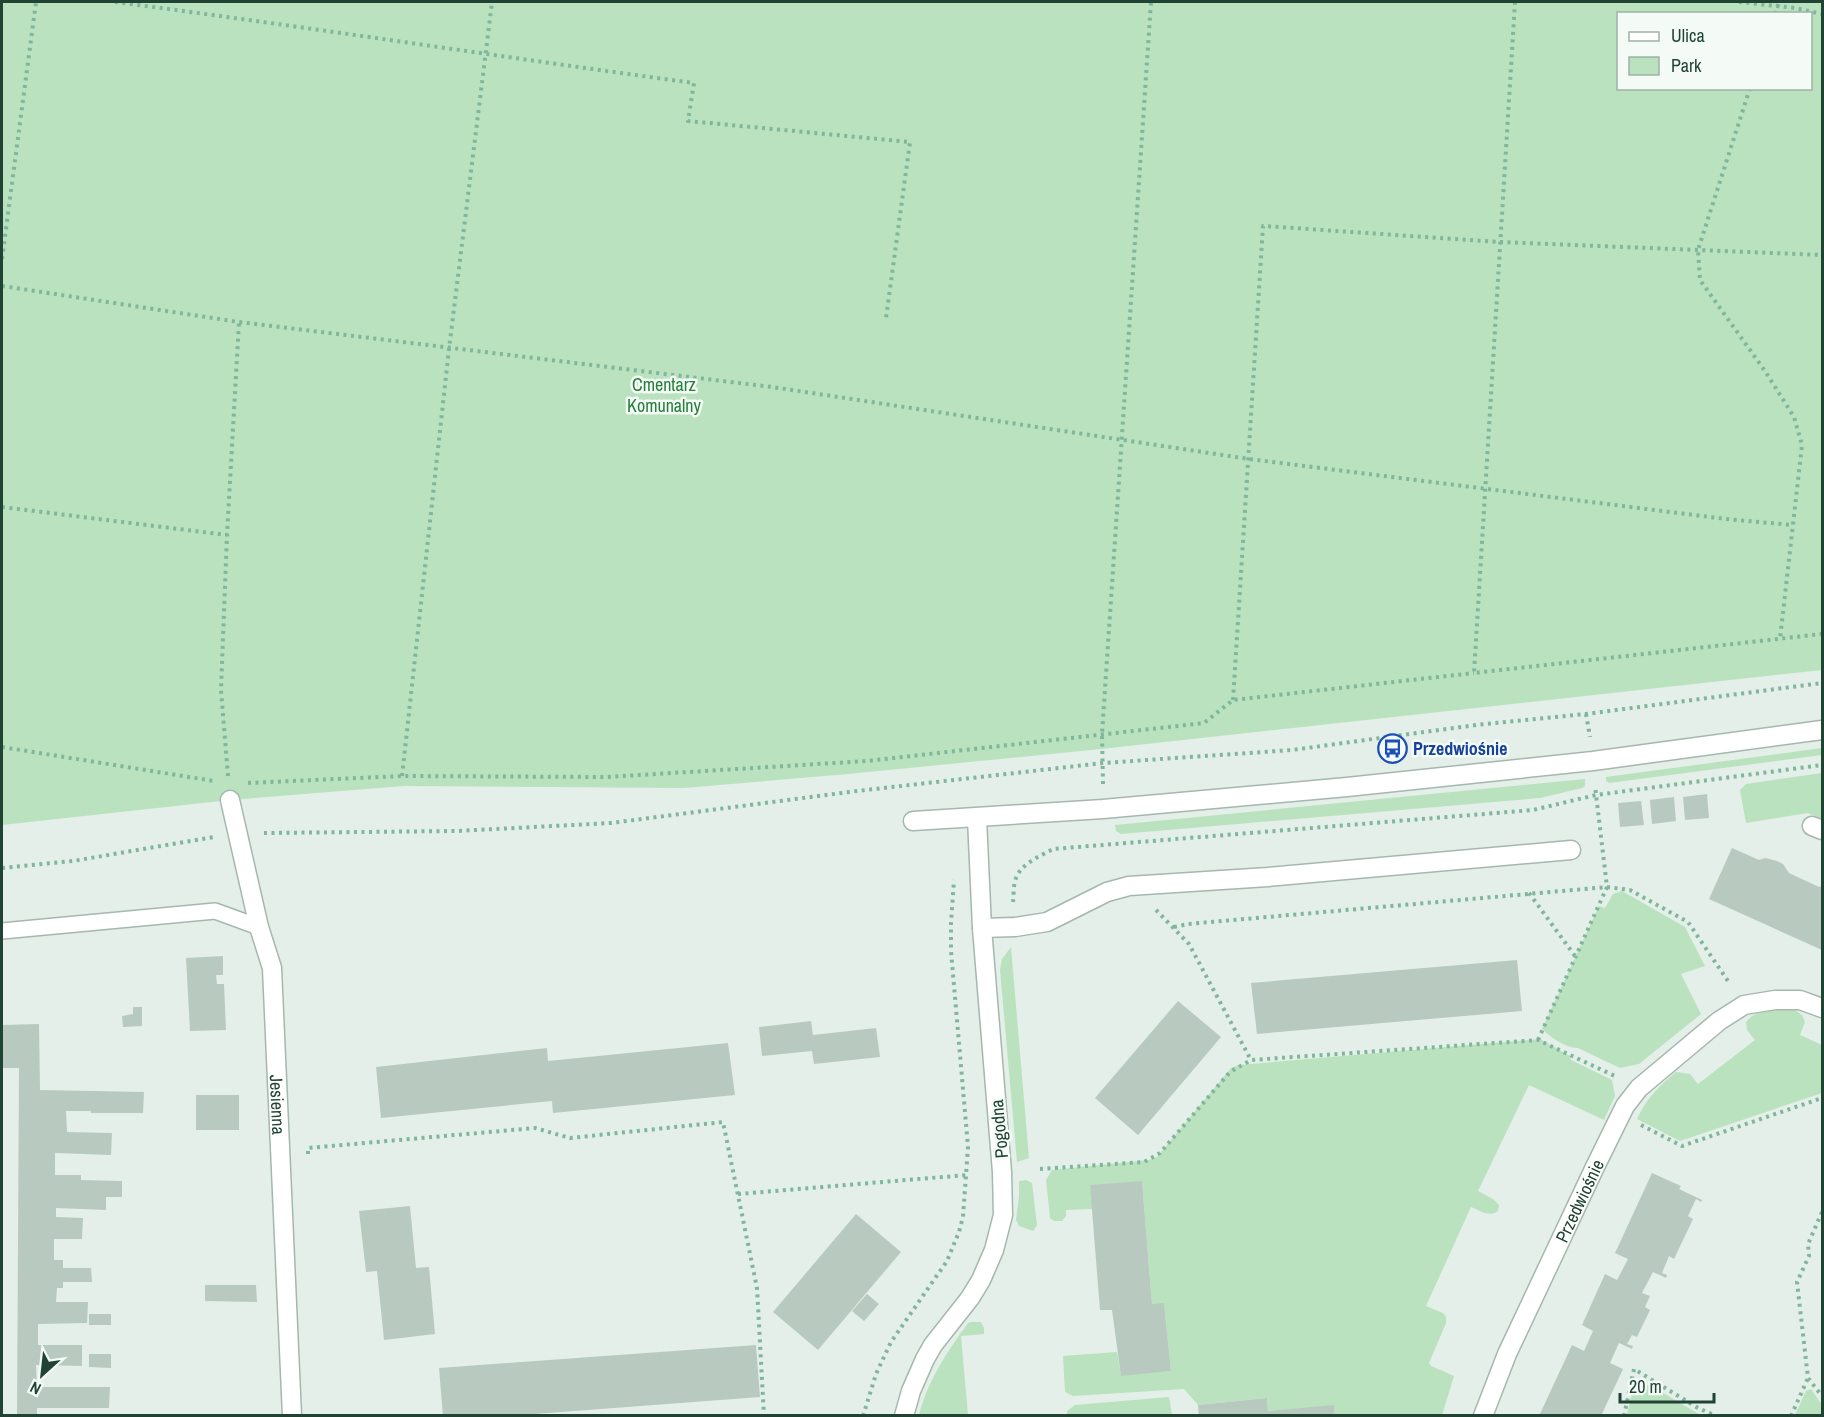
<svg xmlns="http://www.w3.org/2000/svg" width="1824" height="1417" viewBox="0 0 1824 1417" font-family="'Archivo Narrow',sans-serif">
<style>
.green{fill:#bae2be;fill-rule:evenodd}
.building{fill:#b8cac0}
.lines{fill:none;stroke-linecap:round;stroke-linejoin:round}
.lane-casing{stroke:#a5b8ae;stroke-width:18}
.street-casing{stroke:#a5b8ae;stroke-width:21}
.path{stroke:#80b69c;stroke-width:4;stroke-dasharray:3 4.5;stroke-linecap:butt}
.lane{stroke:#fff;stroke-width:15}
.street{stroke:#fff;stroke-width:18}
.labels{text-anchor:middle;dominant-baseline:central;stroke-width:5;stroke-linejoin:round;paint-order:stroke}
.park-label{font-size:18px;fill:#257f3a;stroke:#f4faf6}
.transit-label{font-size:18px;font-weight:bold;fill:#164399;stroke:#f4faf6;text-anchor:start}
.street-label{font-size:18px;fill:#204334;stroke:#f4faf6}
</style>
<rect width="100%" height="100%" fill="#e3efe8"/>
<path class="green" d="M2,2H1822V670L1101,749L848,774L684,788L404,786L230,800L2,825ZM1618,14H1810V88H1618Z
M1822,748V755L1609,783L1606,781V777Z
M1822,773V819L1808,813L1746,823L1740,790L1746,784Z
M1585,779V786L1582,788L1540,798L1121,834L1116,831L1115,825Z
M1622,891L1685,927L1705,966L1681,974L1701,1014L1639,1064L1620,1068L1578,1048C1566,1048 1550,1037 1542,1029L1599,906L1605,908L1613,894Z
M1011,947L1029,1158L1017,1162L1000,970L1002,959Z
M1795,1010L1802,1015L1805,1022L1800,1035L1822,1045V1093L1680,1141L1637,1119C1646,1099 1659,1086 1676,1072L1690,1074L1698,1084L1755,1040L1747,1030L1746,1022C1756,1008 1779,1011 1795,1010Z
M1540,1039L1570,1056L1571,1060L1612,1080L1615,1096L1604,1120L1529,1085L1478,1191L1493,1199L1499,1205L1498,1211C1488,1218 1480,1210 1471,1207L1426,1306L1443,1313L1446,1317V1323L1429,1363L1431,1366L1454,1376L1442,1415H1335L1334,1406L1268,1411L1267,1398L1198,1405L1184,1389L1073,1396L1065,1392L1063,1356L1117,1352L1121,1375L1171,1371L1164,1304H1152L1142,1182L1092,1209L1066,1210V1216L1062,1221H1054L1050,1218L1046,1180L1052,1170L1149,1160L1157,1157L1231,1068L1239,1065Z
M1026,1180L1032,1183L1037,1225L1033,1231L1019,1226L1016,1220L1019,1196V1181Z
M972,1322H981L984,1328V1334L961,1336L968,1415H919C928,1380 947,1352 968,1323Z
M1650,1385L1697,1413L1703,1415H1627L1632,1393L1639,1386Z
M1811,1389L1822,1405V1415H1795L1806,1391Z
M1169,1397L1172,1415H1067V1411L1075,1405Z"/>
<path class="building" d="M1707,794L1709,818L1685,820L1683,797Z
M1674,797L1676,821L1652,824L1650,800Z
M1641,801L1644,825L1620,827L1618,803Z
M1732,848L1759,860L1765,858L1777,861L1783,864L1789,873L1819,887L1822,886V950L1709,899Z
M223,956V975H216L217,984H224L226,1030L190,1031L186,958Z
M1517,960L1522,1011L1257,1034L1251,983Z
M1178,1001L1221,1037L1138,1135L1095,1098Z
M133,1007H142V1026L123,1027L122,1016L133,1014Z
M811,1021L813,1035L876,1028L880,1057L814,1064L812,1051L762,1056L759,1027Z
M39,1024L40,1090L144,1092L143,1113H91V1111H66L67,1132L112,1133L111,1155L55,1153V1175H81V1180L122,1181V1197H106V1210L56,1208V1217L83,1218L82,1239H54V1260H63V1268H91L92,1282H63V1288H57L56,1302H88L87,1323L38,1324V1345H82V1366L36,1365L37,1387H110L109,1408H37V1416H17L19,1068H2V1025Z
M728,1043L735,1095L553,1113L552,1101L381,1118L376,1067L547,1048L548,1061Z
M196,1095H239V1130H196Z
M1652,1173L1681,1186L1679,1189L1702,1200L1701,1202L1696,1199L1688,1216L1693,1219L1674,1259L1669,1256L1662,1273L1667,1275L1666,1278L1653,1272L1642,1293L1650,1296L1645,1307L1650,1310L1637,1337L1632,1335L1627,1344L1633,1346L1632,1349L1619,1343L1610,1363L1623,1369L1601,1416H1539L1572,1345L1584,1351L1593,1331L1582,1325L1605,1274L1617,1280L1628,1259L1615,1253Z
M1142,1181L1152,1304L1164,1303L1171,1371L1121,1376L1112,1310H1100L1090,1185Z
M410,1206L416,1268L429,1267L435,1334L384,1340L377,1271L366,1272L359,1211Z
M856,1214L901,1252L818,1350L773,1312Z
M205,1285H256L257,1302L205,1301Z
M867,1294L879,1304L864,1321L852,1311Z
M89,1314H111V1325H89Z
M756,1345L760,1397L508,1416H443L439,1368Z
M89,1354H111V1368L89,1367Z
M1267,1398L1268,1411L1334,1405L1335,1416H1199L1198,1405Z"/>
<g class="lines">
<defs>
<path id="lane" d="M2,931L215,911L259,927"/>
<g id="street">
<path id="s1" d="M230,800L259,927L272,968L292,1416"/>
<path d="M913,821L1103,809L1347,787L1593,761L1822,730"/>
<path d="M1812,826L1822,830"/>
<path d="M982,928L1015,927L1047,922L1107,892L1129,886L1268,877L1571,850"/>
<path d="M904,1416L911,1391L925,1359L933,1345L970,1298L981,1280L994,1250L1003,1215L1002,1172L982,928L977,818"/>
<path id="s2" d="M1483,1416L1507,1354L1594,1169L1625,1106L1639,1088L1719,1021L1744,1005L1775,1000H1800L1822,1008"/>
</g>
</defs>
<use href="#lane" class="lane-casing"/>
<use href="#street" class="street-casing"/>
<path class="path" d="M115,2C308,27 501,57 694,83L688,121L910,142L886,318
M1515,2L1474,673L1822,634
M1739,2L1795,8L1822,14
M1775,14L1779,2
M1750,88L1698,250L1700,280L1765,371L1794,417L1802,445L1780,639
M2,259L36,2
M2,286L239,322L772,387L1249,459L1726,519L1792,525
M2,507L227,535
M1233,700L1263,226L1500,242L1822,255
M1586,714L1590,737
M2,747L214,781
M228,776L221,690L227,535L239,322
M402,776L449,349L492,2
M248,783L402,776L607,777L867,761L1204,723L1233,700L1474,673
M1103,784L1102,734L1151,2
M264,833L457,831L611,823L857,791L1103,763L1292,750L1476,725L1586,714L1822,683
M2,868L73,861L214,837
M1529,893L1575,956
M1013,902C1014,895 1013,885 1016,878C1021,864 1040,856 1053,849L1533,810L1596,795L1822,765
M1156,910L1189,944L1251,1060
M1174,927L1188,924L1607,887L1630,890L1688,922L1730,984
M1538,1040L1607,887L1595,786
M1641,1125L1682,1146L1822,1098
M308,1154V1148L535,1128L570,1138L723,1122L757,1288L764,1416
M1040,1169L1144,1162L1160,1153L1230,1072L1251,1060L1538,1040L1617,1077
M738,1194L967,1175
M1822,1212L1808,1244L1809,1256L1797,1282L1808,1378L1822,1396
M863,1416L876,1374L891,1342L947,1261L959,1232L963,1217L968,1147L951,951V923L954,880
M1624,1416L1634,1369L1698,1408L1716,1416
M1791,1416L1808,1378"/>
<use href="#lane" class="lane"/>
<use href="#street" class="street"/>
</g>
<defs>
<symbol id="bus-ring" viewBox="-11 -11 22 22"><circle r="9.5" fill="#f4faf6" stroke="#1a4fb4" stroke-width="1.5"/><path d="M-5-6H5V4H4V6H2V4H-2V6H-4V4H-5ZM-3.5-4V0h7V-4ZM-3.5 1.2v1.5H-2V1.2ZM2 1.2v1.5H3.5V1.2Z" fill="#1a4fb4"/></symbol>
</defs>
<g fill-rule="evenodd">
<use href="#bus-ring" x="1376" y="732" width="33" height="33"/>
</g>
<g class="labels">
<g class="park-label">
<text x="664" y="384">Cmentarz<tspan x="664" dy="21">Komunalny</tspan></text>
</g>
<g class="transit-label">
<text x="1413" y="748">Przedwiośnie</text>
</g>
<g class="street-label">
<text stroke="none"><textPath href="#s1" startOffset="310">Jesienna</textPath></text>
<text transform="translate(999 1129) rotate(-95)">Pogodna</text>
<text stroke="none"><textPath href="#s2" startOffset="236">Przedwiośnie</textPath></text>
</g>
</g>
<rect width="1824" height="1417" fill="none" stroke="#204334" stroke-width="6"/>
<rect x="1617" y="12" width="195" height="78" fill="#f4faf6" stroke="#9fb1a8" stroke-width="1.5"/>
<rect x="1629" y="32" width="30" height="9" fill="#ffffff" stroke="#9fb1a8" stroke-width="1.5"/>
<text x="1671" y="42" font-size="18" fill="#204334">Ulica</text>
<rect x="1629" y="57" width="30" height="18" fill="#bae2be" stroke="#9fb1a8" stroke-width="1.5"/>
<text x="1671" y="72" font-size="18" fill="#204334">Park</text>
<g transform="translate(42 1375) rotate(207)" stroke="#f4faf6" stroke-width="4.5" paint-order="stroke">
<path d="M0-4.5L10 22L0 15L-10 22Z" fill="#204334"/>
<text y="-9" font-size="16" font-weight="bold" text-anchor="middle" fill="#204334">N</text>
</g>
<path d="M1620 1393v9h94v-9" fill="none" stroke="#204334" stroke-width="3"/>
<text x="1629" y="1393" font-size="18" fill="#204334" stroke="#f4faf6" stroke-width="4.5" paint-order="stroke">20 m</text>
</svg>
